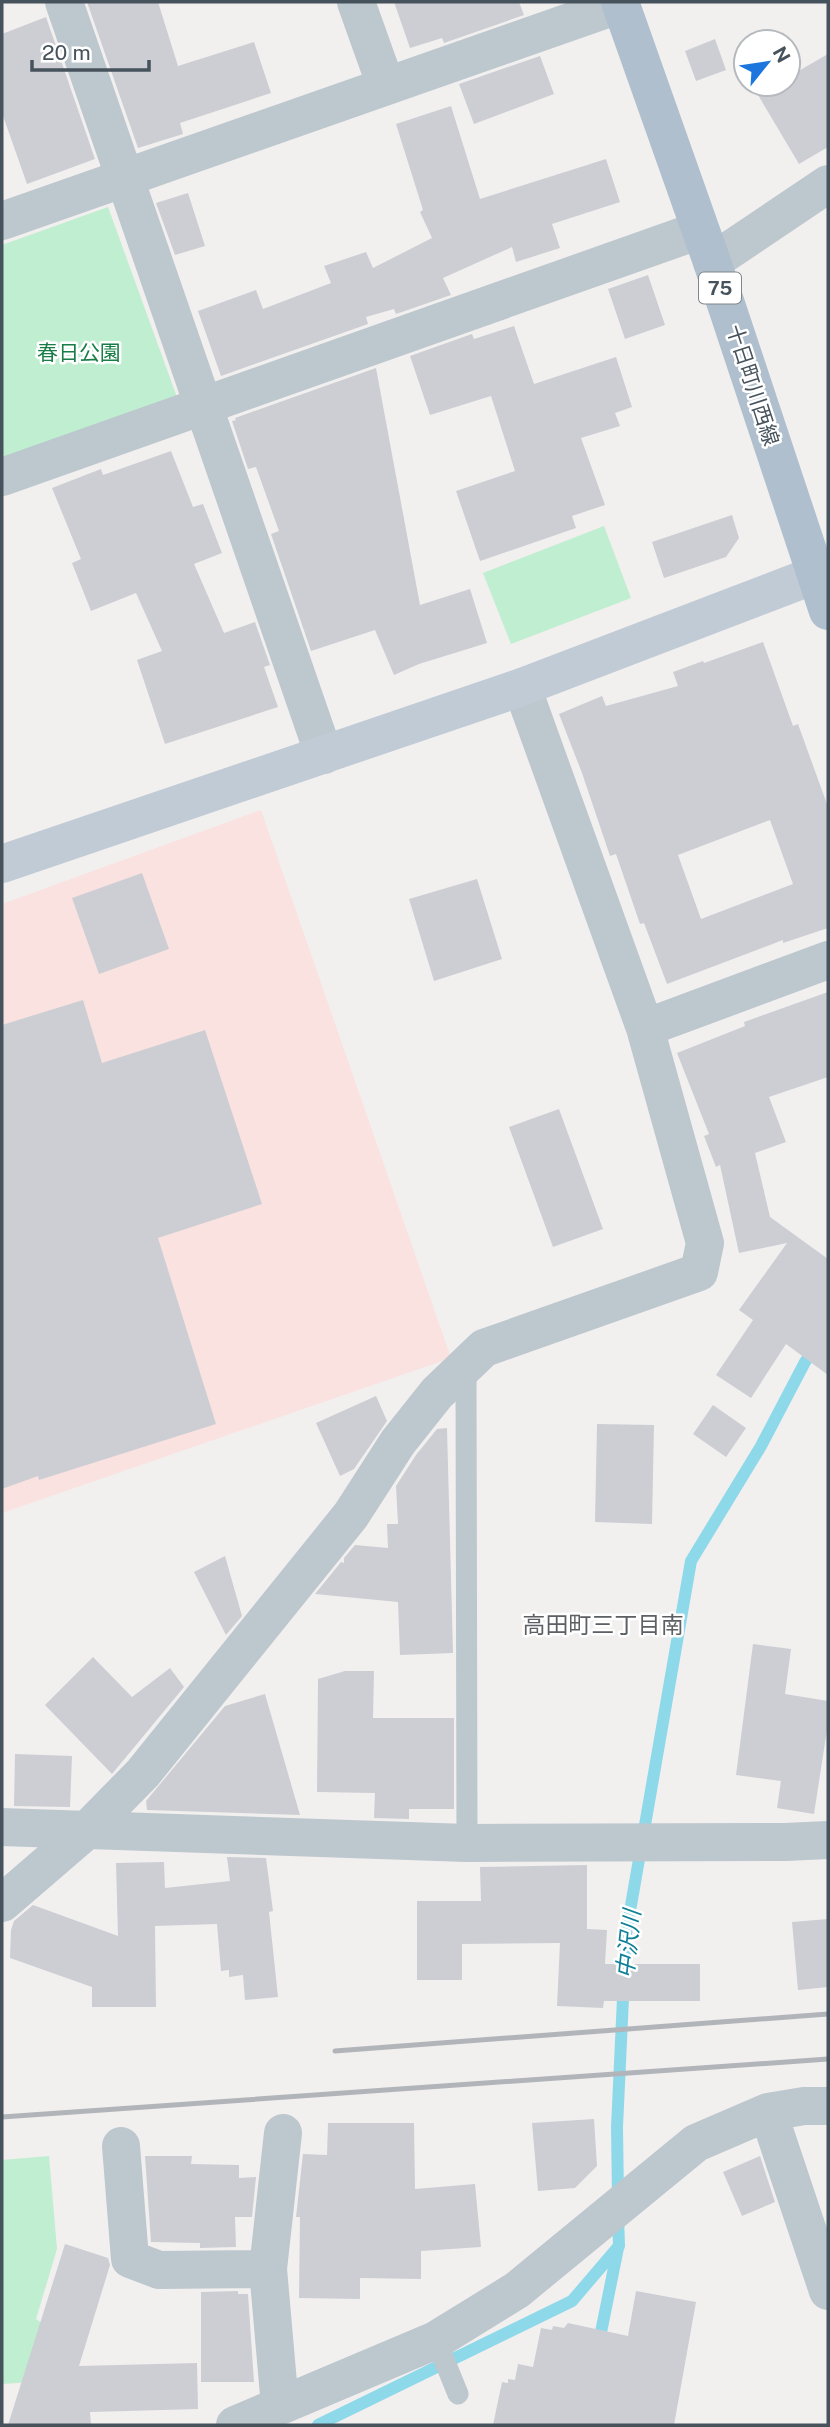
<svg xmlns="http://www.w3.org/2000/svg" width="830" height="2427" viewBox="0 0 830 2427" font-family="'Public Sans','Noto Sans JP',sans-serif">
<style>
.medical{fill:#fae2e0}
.green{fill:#bfeed0}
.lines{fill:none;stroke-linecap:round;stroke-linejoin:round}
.stream{stroke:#8dd9ea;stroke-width:12}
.building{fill:#ccced4;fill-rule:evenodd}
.lane{stroke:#bdc7ce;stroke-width:21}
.street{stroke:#bdc7ce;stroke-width:38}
.secondary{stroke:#c0cbd5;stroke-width:38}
.primary{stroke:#afbfcd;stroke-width:38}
.rail{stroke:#b1b5b9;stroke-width:5}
.labels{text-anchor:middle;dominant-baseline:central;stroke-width:5;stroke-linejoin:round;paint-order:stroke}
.shield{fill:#fff;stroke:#7e878d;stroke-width:2}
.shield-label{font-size:19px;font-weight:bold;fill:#47535c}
.park-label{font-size:21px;fill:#197d48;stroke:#fff}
.street-label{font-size:21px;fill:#47535c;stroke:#fff}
.neighbourhood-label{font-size:23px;fill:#5c6064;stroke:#fff}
.water-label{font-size:23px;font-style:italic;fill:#0f8098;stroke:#fff}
</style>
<rect width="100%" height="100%" fill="#f2efef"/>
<path class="medical" d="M261,810L451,1358L2,1513V904Z"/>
<path class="green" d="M108,207L178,400L2,462V245Z
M604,526L631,598L511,644L483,573Z
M49,2156L57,2249L36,2319L49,2328L32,2382L2,2384V2160Z"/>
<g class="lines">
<path class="stream" d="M618,2198L617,2127L626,1934L691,1561L761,1446L805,1362L828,1331
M598,2347L618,2248
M318,2425L572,2301L619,2246L618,2216"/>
</g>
<path class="building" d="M87,2H158L178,66L254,42L271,93L180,123L183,134L138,148Z
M394,2H519L524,15L444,43L442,38L410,48Z
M46,17L95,159L27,184L2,113V34Z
M715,39L726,70L696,81L685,51Z
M828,54V147L799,164L758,95L777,84H788V77Z
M540,56L554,94L474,124L459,84Z
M451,106L480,199L606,159L620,202L552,224L560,248L516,262L512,247L443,278L451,295L396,314L394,309L366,317L368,324L221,376L198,311L256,290L263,309L331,283L324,266L366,252L373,268L432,238L420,212L423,210L396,124Z
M188,193L205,246L175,255L156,203Z
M648,275L665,325L625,339L608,289Z
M514,326L534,384L616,357L632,407L615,413L620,426L581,438L605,505L572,516L576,528L480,561L456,491L515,471L491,396L430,415L410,356L472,334L474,339Z
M376,368L420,605L470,589L487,643L419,664L394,675L375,630L311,651L271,534L279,531L256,467L248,469L232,421L236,420L235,418Z
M171,451L193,507L203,504L222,553L194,564L224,633L255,622L270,665L264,667L278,707L165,744L137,660L162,651L136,593L91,611L72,563L81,559L52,488L101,469L103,475Z
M732,515L739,538L726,557L664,578L652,542Z
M763,642L793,726L798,724L828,807V928L783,943V940L667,984L644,923L640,924L616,854L610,856L582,773L559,714L602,696L606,706L678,686L673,672L703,661L704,663ZM770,820L793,884L701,919L678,855Z
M142,873L169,949L99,974L72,898Z
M477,879L502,959L434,981L409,899Z
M828,992V1077L769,1097L786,1142L755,1153L770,1217L828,1259V1375L786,1344L751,1398L716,1375L753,1320L739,1310L787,1243L739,1253L720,1165L716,1167L704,1136L709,1134L677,1053L745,1026L744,1022Z
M83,1000L102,1063L205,1030L262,1204L158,1238L216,1424L39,1480L38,1476L2,1489V1025Z
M559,1109L603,1229L553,1247L509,1127Z
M376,1396L387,1421L354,1469L340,1476L316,1423Z
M713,1405L746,1428L726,1457L693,1434Z
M597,1424L654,1425L652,1524L595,1522Z
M447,1428L453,1653L400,1655L398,1602L315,1594L341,1562L344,1563V1558L355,1545L388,1548L387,1524H398L396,1486L416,1455L437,1429Z
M225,1556L242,1616L226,1635L194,1572Z
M753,1644L791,1649L785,1694L828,1701V1723L814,1814L777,1808L781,1781L736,1775Z
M93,1657L132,1697L170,1668L184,1687L112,1774L45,1705Z
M345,1671H374L373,1718H454V1809H409V1819L374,1818L375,1793L317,1792L318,1679Z
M265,1694L300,1815L147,1810L146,1801L225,1706Z
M15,1754L72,1756L70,1807L14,1806Z
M227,1857L266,1858L273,1911L269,1912L278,1997L245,2000L243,1975L229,1977V1970L221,1971L217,1924L155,1926L156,2007H92V1987L10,1958L11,1930L14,1921L33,1905L118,1936L116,1863L164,1862L165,1888L230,1881Z
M587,1865V1929L607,1930L605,1964H700V2001H604L603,2008L557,2006L560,1943L462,1944V1980H417V1901H481L480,1867Z
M828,1919V1987L798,1990L792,1922Z
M594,2119L597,2166L575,2188L538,2191L532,2123Z
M328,2123H414L415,2189L475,2184L481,2247L421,2251V2279L360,2278V2299L299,2298L300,2217H296L303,2154L327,2155Z
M145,2156H192L191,2164L239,2165V2178L256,2177L252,2217H235L236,2247L200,2248V2243L151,2242Z
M760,2156L775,2202L742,2216L723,2172Z
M65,2244L108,2258L110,2265L79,2366L197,2363L198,2409L90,2412L91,2425H8Z
M238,2291V2294H248L254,2382H201V2292Z
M636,2291L696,2302L674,2425H493L502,2382L508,2383V2379L515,2380L518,2364L533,2367L541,2328L552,2330L553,2326L564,2328L568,2323L628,2336Z"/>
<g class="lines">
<path class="lane" d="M466,1366L467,1843
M436,2340L458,2394"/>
<path class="street" d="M64,2L324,755
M356,2L386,86
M2,221L621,4
M712,262L828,184
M2,477L700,230
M645,1028L828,960
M2,1827L467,1843L785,1842L828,1840
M2,1903L88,1829L143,1773L351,1515L398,1442L437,1393L484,1348L699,1272L705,1243L645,1028L522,687
M768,2112L828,2291
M121,2146L130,2259L159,2270L268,2269L280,2406
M268,2269L283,2133
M235,2425L436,2340L517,2290L696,2143L768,2112L804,2106H828"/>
<path class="secondary" d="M2,864L522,687L828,570"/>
<path class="primary" d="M620,2L712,262L828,611"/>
<path class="rail" d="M335,2051L828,2014
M2,2117L828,2059"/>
</g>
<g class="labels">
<rect class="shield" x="699" y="272.5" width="42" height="31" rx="5"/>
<g class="shield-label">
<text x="720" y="288">75</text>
</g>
<g class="park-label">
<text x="79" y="352">春日公園</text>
</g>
<g class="street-label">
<text transform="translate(753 385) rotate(72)">十日町川西線</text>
</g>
<g class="neighbourhood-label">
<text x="603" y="1624">高田町三丁目南</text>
</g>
<g class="water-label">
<text transform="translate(628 1944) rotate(-84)">中沢川</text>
</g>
</g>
<rect width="830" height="2427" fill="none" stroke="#47535c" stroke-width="7"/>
<g transform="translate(767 63) rotate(60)"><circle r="33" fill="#ffffff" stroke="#b5babe" stroke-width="2"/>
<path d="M0-5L12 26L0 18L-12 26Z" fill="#1d76de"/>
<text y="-10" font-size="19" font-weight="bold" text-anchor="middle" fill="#47535c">N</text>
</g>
<path d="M32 60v10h117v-10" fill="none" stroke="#47535c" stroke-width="3.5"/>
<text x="42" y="60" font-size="21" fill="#47535c" stroke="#ffffff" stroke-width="5" paint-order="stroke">20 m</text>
</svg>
